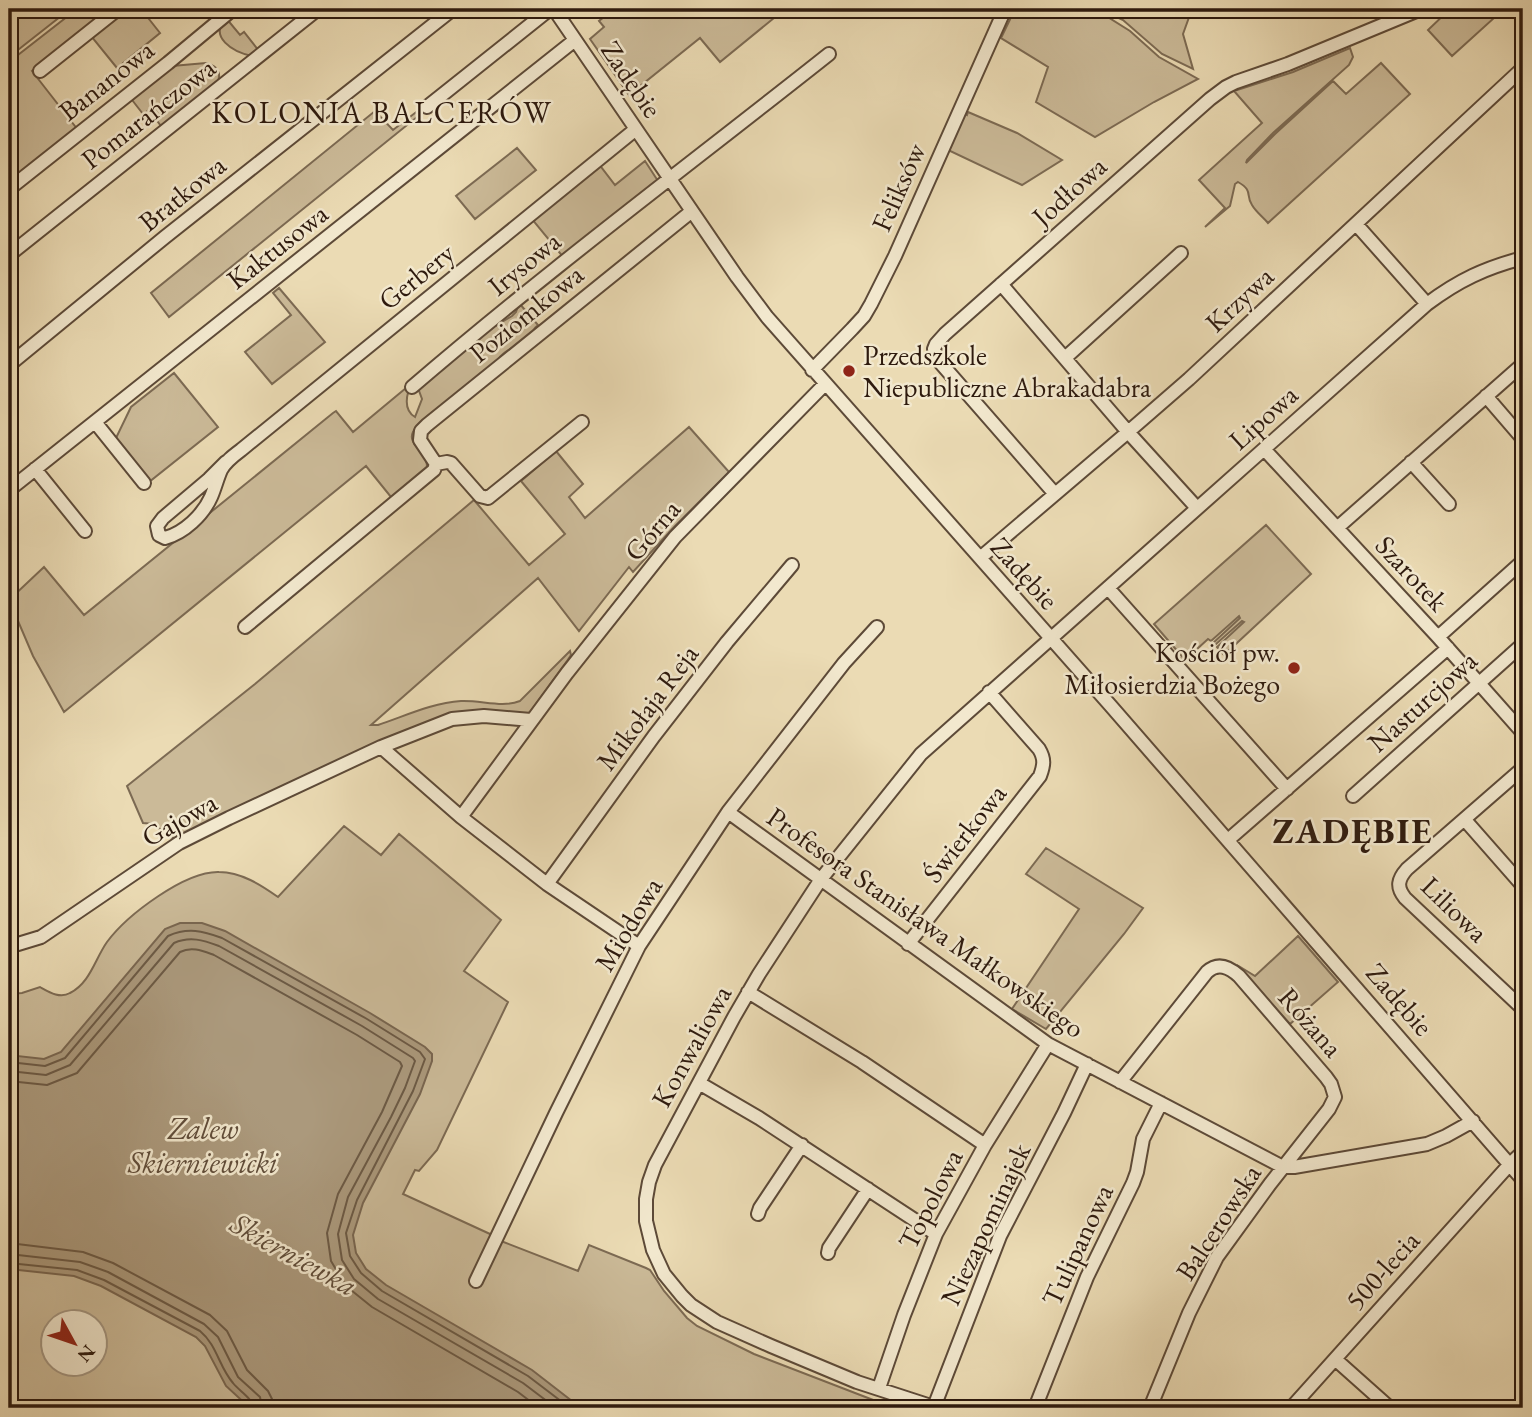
<svg xmlns="http://www.w3.org/2000/svg" width="1532" height="1417" viewBox="0 0 1532 1417" font-family="'EB Garamond',serif">
<style>
.green{fill:#cbba98;stroke:#7c6a53;stroke-width:2;fill-rule:evenodd}
.water{fill:#ab997c;stroke:#796650;stroke-width:2}
.lines{fill:none;stroke-linecap:round;stroke-linejoin:round}
.shore{stroke:#6c5a45;stroke-width:2}
.minor-casing{stroke:#5d4a38;stroke-width:16}
.minor{stroke:#f2e8ce;stroke-width:12}
.poi-dot{fill:#8f2418;stroke:#f2e8ce;stroke-width:2.5}
.labels{text-anchor:middle;dominant-baseline:central;stroke-width:5;stroke-linejoin:round;paint-order:stroke}
.street-label{font-size:28px;fill:#2e1a0e;stroke:#f2e8ce}
.poi-label{font-size:28px;fill:#2e1a0e;stroke:#f2e8ce;text-anchor:start}
.neighbourhood-label{font-size:30px;letter-spacing:2px;fill:#2e1a0e;stroke:#f2e8ce}
.water-label{font-size:30px;font-style:italic;fill:#604d3a;stroke:#f2e8ce}
.district-label{font-size:35px;font-weight:bold;letter-spacing:2px;fill:#2e1a0e;stroke:#f2e8ce}
</style>
<rect width="100%" height="100%" fill="#ebdbb4"/>
<filter id="stains"><feTurbulence type="fractalNoise" baseFrequency=".00286" numOctaves="4"/><feColorMatrix values="0 0 0 0 .2 0 0 0 0 .09 0 0 0 0 .02 0 0 0 .5 -.17"/></filter>
<radialGradient id="worn" r=".72"><stop offset=".6" stop-color="#630" stop-opacity="0"/><stop offset="1" stop-color="#630" stop-opacity=".3"/></radialGradient>
<path class="green" d="M9,9H70L9,57Z
M77,9H109L32,71L78,130L9,185V62Z
M124,9H141L160,33L117,68L91,36Z
M614,9H785L720,62L700,38L629,95L590,39L604,27L599,21Z
M1015,9H1083L1106,16L1130,31L1159,57L1198,79L1154,102L1095,137L1036,102L1048,67L1001,38Z
M1100,9H1192L1183,34L1193,69L1162,54L1123,20Z
M1450,9H1486L1494,18L1452,56L1428,30Z
M226,18L240,35L244,32L259,51L252,56C233,52 208,37 226,18Z
M1350,48L1353,57L1349,65L1273,133L1247,160L1246,163L1275,134L1333,81L1346,94L1381,63L1410,94L1268,223C1263,217 1256,212 1252,205C1245,195 1254,191 1238,182L1235,184L1230,206L1205,227L1225,208L1199,180L1262,123L1234,91L1293,72Z
M206,63C218,66 222,73 217,84L164,130L149,110L143,114L129,96L172,66Z
M424,106L427,109L169,317L151,293L375,111L393,130Z
M968,112L1017,133L1062,160L1022,185L948,150L963,113L967,115Z
M517,148L536,170L475,219L456,196Z
M645,161L658,181L564,258L531,218L598,163L615,185Z
M279,288L325,342L272,384L245,352L291,315L273,293Z
M519,303L538,325C532,329 533,334 528,338C520,345 512,347 504,353C498,357 498,362 494,366C485,376 472,382 461,389L460,392C450,400 417,421 413,432C410,438 413,443 417,447C424,456 428,460 427,472L395,502L366,466L64,712L33,656L9,600L44,567L84,615L333,413L336,411L353,432L412,383C406,394 403,410 415,417L422,399L418,388L487,331L512,316L516,312Z
M174,373L218,427L149,482L115,440L131,407Z
M689,427L729,472L674,527L633,572L629,567L579,631L538,578L371,725H378C405,716 432,703 461,701C481,700 502,708 520,701L570,651L571,655L567,661L528,715L480,711L325,768L323,767L178,839L169,837L154,824L143,823L127,786L255,684L474,500L529,565L565,534L521,481L556,451L583,484L569,497L585,518Z
M1266,525L1311,574L1224,655L1217,647L1244,622L1242,621L1215,645L1213,643L1240,618L1239,616L1211,641L1208,639L1185,660L1154,624Z
M344,826L381,855L399,834L501,920L464,971L508,1002L437,1150L419,1171L415,1170L403,1194L490,1234L501,1241L578,1271L589,1245L646,1268L650,1270L664,1291L687,1318L697,1326L754,1354L894,1408H9V994L22,993L40,987C49,992 60,999 70,993C90,983 95,959 107,942C127,915 185,871 219,872C241,872 261,885 278,897ZM52,1322H94V1364H52Z
M1046,848L1143,908L1124,934L1046,1029L1012,1009L1079,909L1026,874Z
M1298,936L1338,982L1290,1024L1237,965L1255,976Z"/>
<path class="water" d="M180,923H202L225,931L370,1013L425,1047L432,1054V1061L420,1094L363,1203L353,1235L356,1253L366,1269L386,1285L532,1370L581,1408H250L226,1386L205,1346L196,1337L101,1286L74,1276L9,1269V1055L44,1059L61,1052L165,929Z"/>
<g class="lines">
<path class="shore" d="M9,1062L45,1066L65,1058L168,936C188,927 203,931 222,938L367,1019L420,1052L425,1059L413,1091L357,1200L346,1233L350,1256L361,1273L382,1291L528,1376L570,1408
M9,1071L46,1075L70,1065L174,943C190,936 203,940 219,946L362,1026L413,1058L415,1061L405,1088L391,1117L348,1197L338,1234L342,1260L354,1279L378,1299L523,1383L556,1408
M9,1081L47,1085L77,1073L180,952C192,946 203,951 214,955L357,1035L400,1062L402,1066L382,1112L338,1194L327,1233L331,1261L346,1286L372,1307L518,1392L539,1408
M9,1243L83,1252L113,1263L210,1315L227,1331L247,1370L268,1391L272,1399L273,1408
M9,1254L80,1262L108,1272L204,1324L218,1337L238,1377L260,1397L262,1408
M9,1263L77,1270L104,1280L200,1331C217,1345 219,1367 233,1383C240,1392 252,1397 253,1408"/>
<defs>
<path id="minor" d="M554,9L737,277L767,317L1110,705L1523,1180
M40,71L118,9
M427,107L550,9
M9,189L168,63L233,9
M1356,224L1427,304
M9,255L318,9
M1001,284L1128,432L1197,508
M1065,358L1181,253
M9,365L165,237L453,9
M812,370L852,329L864,316L871,304L895,256L1005,9
M412,387C547,271 689,165 829,54
M1486,396L1523,439
M95,422L144,483
M1264,449L1438,637L1523,733
M226,462L209,479L163,518L157,526L159,535L165,538C184,533 203,515 211,497C215,488 217,479 221,470C225,462 233,456 241,450L636,129
M1411,462L1449,504
M436,464L447,462L451,463L480,496L488,498L582,422
M35,469L85,531
M9,490L575,40
M1055,494L938,360L934,349L936,344L945,334L1210,99L1226,87L1236,82L1288,64L1421,9
M1337,528L1523,364
M980,558L1128,432L1189,379L1523,68
M1108,588L1287,789
M245,627L434,470L436,464L420,440L421,431L427,425L692,211
M1438,637L1523,561
M381,747L461,817L547,884L639,946
M1523,768L1407,869C1398,879 1396,887 1405,898L1523,1009
M1353,796L1523,644
M728,812L1048,1044L1283,1167H1294L1427,1144L1446,1136L1473,1121
M461,817L567,673L675,537L825,384
M1465,820L1523,886
M1228,840L1448,648
M547,884L654,736L727,642L792,565
M9,944H18L41,937L179,843L229,818L381,747L452,719L484,716L531,720
M908,944L1040,776C1044,765 1045,759 1039,749L989,692
M748,992L862,1062L985,1145
M1120,1082L1207,972C1218,962 1229,967 1239,976L1326,1077L1331,1084L1335,1097L1329,1109L1270,1184L1217,1257L1189,1313L1150,1408
M699,1083L759,1118L936,1234
M758,1214L760,1208L802,1145
M828,1253L829,1248L868,1189
M476,1281L556,1113L639,946L728,812L844,663L877,627
M1335,1359L1390,1408
M879,1388L904,1315L936,1234L985,1145L1048,1044
M934,1407L1000,1236L1064,1113L1087,1064
M937,1408L857,1382L771,1346L717,1322L691,1305L682,1296L664,1274L653,1250L646,1221V1199L649,1182L655,1165L734,1017L759,974L821,879L921,754L1427,304C1459,280 1485,268 1523,258
M1035,1408L1087,1277L1133,1183L1137,1172L1143,1139L1161,1103
M1291,1408L1510,1164L1523,1152"/>
</defs>
<use href="#minor" class="minor-casing"/>
<use href="#minor" class="minor"/>
</g>
<g class="poi-dot">
<circle cx="849" cy="371" r="7"/>
<circle cx="1294" cy="668" r="7"/>
</g>
<g class="labels">
<g class="street-label">
<text transform="translate(632 79) rotate(56)">Zadębie</text>
<text transform="translate(106 80) rotate(-38)">Bananowa</text>
<text transform="translate(148 113) rotate(-38)">Pomarańczowa</text>
<text transform="translate(898 187) rotate(-66)">Feliksów</text>
<text transform="translate(1069 191) rotate(-42)">Jodłowa</text>
<text transform="translate(182 193) rotate(-39)">Bratkowa</text>
<text transform="translate(277 246) rotate(-38)">Kaktusowa</text>
<text transform="translate(524 263) rotate(-39)">Irysowa</text>
<text transform="translate(416 276) rotate(-39)">Gerbery</text>
<text transform="translate(1239 299) rotate(-43)">Krzywa</text>
<text transform="translate(526 313) rotate(-39)">Poziomkowa</text>
<text transform="translate(1263 417) rotate(-42)">Lipowa</text>
<text transform="translate(652 530) rotate(-50)">Górna</text>
<text transform="translate(1025 573) rotate(48)">Zadębie</text>
<text transform="translate(1412 573) rotate(47)">Szarotek</text>
<text transform="translate(1422 701) rotate(-42)">Nasturcjowa</text>
<text transform="translate(647 707) rotate(-53)">Mikołaja Reja</text>
<text transform="translate(179 819) rotate(-29)">Gajowa</text>
<text transform="translate(964 833) rotate(-52)">Świerkowa</text>
<text transform="translate(1455 909) rotate(44)">Liliowa</text>
<text transform="translate(926 922) rotate(35)">Profesora Stanisława Małkowskiego</text>
<text transform="translate(628 924) rotate(-59)">Miodowa</text>
<text transform="translate(1400 999) rotate(49)">Zadębie</text>
<text transform="translate(1311 1022) rotate(49)">Różana</text>
<text transform="translate(691 1046) rotate(-61)">Konwaliowa</text>
<text transform="translate(930 1199) rotate(-63)">Topolowa</text>
<text transform="translate(1218 1222) rotate(-57)">Balcerowska</text>
<text transform="translate(985 1224) rotate(-65)">Niezapominajek</text>
<text transform="translate(1077 1245) rotate(-65)">Tulipanowa</text>
<text transform="translate(1382 1270) rotate(-48)">500-lecia</text>
</g>
<g class="poi-label">
<text x="863" y="355">Przedszkole<tspan x="863" dy="32">Niepubliczne Abrakadabra</tspan></text>
<text x="1280" y="652" text-anchor="end">Kościół pw.<tspan x="1280" dy="32">Miłosierdzia Bożego</tspan></text>
</g>
<g class="neighbourhood-label">
<text x="382" y="112">KOLONIA BALCERÓW</text>
</g>
<g class="water-label">
<text x="203" y="1128">Zalew<tspan x="203" dy="34">Skierniewicki</tspan></text>
<text transform="translate(294 1254) rotate(29)">Skierniewka</text>
</g>
<g class="district-label">
<text x="1353" y="830">ZADĘBIE</text>
</g>
</g>
<rect width="1532" height="1417" fill="none" stroke="#ebdbb4" stroke-width="35"/>
<rect x="10" y="10" width="1511" height="1396" fill="none" stroke="#2e1a0e" stroke-width="3.5"/>
<rect x="18" y="18" width="1497" height="1382" fill="none" stroke="#2e1a0e" stroke-width="2"/>
<g transform="translate(74 1343) rotate(130)"><circle r="33" fill="#f2e8ce" stroke="#a49681" stroke-width="2"/>
<path d="M0-5L12 26L0 18L-12 26Z" fill="#8f2418"/>
<text y="-10" font-size="19" font-weight="bold" text-anchor="middle" fill="#2e1a0e">N</text>
</g>
<rect width="100%" height="100%" filter="url(#stains)"/>
<rect width="100%" height="100%" fill="url(#worn)"/>
</svg>
